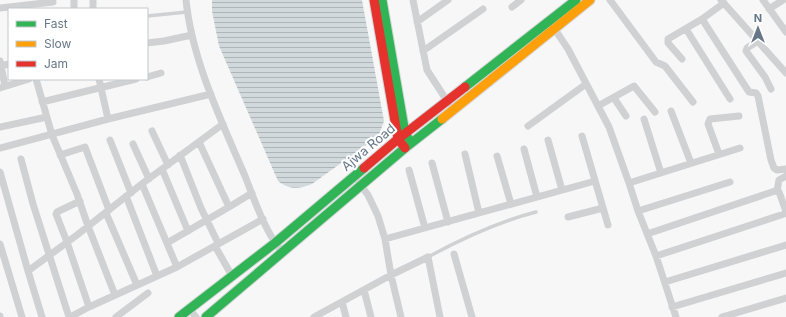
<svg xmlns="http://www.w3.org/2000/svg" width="786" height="317" viewBox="0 0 786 317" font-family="Inter,sans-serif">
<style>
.water{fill:url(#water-rules)}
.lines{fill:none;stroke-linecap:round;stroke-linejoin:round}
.fast-casing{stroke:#d2d4d6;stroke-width:11}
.slow-casing{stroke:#d2d4d6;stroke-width:11}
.jam-casing{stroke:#d2d4d6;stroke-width:11}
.lane{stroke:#cfd1d2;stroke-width:3.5}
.street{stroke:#cfd1d2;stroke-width:7}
.fast{stroke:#30b455;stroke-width:9}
.slow{stroke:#ff9f0a;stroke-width:9}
.jam{stroke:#e5322d;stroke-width:9}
.labels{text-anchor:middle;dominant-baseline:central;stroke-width:4;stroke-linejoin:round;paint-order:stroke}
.street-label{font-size:13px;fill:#678;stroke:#fff}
</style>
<defs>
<pattern id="water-rules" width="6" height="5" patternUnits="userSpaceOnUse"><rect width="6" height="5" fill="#d2d9dc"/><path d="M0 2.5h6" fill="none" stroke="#aeb5b8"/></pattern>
</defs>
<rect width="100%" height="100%" fill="#f7f7f7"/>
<path class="water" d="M212,0H362L384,121L379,135L372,141L312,184C300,189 289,190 278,181L219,46L212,11Z"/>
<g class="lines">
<defs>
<path id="fast" d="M382,0L405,133L408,138
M465,87L576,0
M179,317L275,243L364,168
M206,317L405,148L442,119"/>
<path id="slow" d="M442,119L590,0"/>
<path id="jam" d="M374,0L398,139L405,148
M364,168L398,139L465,87"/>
</defs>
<use href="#fast" class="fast-casing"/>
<use href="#slow" class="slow-casing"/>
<use href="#jam" class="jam-casing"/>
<path class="lane" d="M147,16L187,12
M428,257C463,238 497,222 536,212"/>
<path class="street" d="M93,0V9
M186,0C192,60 221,120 245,176C255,201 264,230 282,252
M413,0L427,70L449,104
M610,0L656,62L665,66L693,102
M721,0L786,73
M763,0L786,32
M512,7L521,0
M0,8L53,2
M74,9V0
M769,9L783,0
M702,19L749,92L756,93L758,96L771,160L774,168L777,170L786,169
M417,22L448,0
M554,28L568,49L609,127L629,183L638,211L656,256L676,317
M686,29L730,99
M758,41L747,48L746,51L765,77L771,89
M147,43L164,41L192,35
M423,51L483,9
M682,59L668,43V39L702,19L724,3
M0,61L5,86
M1,66L9,64
M147,77L161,73
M36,79L52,135L77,194L88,226L115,295
M99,79L108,119
M0,88L29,79
M614,98L626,116
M42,102L136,79
M598,106L634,86L655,112
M671,111L691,163
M644,119L661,173
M528,126L586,84
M0,127L47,117
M152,131L168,165
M582,136L608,225
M110,140L131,193
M548,140L562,190
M133,144L149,179
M0,148L108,119L211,94
M524,149L537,197
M465,154L479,213
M719,154L708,124L710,119L739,116
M60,155L85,147L109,210
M180,155L201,208L218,243
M497,156L511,204
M21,159L33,204L69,317
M432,163L448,222
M162,169L188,231
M409,170L425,228
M0,172L28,271
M354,176L368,195L378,216L385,239L391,275L401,317
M629,183L740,148
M142,184L177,267
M777,191L779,180L786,176
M126,196L157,276
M80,201L57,212L56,214L67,242L89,307
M229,207L252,193
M638,211L730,182
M106,213L137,285
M568,217L603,208
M647,234L775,191L779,192L786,211L784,214L656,256
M385,239L595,181
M167,243L229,207L199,142
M0,244L22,317
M215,246L232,276
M454,254L472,317
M665,282L786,245
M364,290L371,317
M342,302L346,317
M672,307L786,273
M189,309L196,317
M0,316V317
M42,317L28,271L77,235L143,183L223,124
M70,317L89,307L177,267L263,219
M116,317L148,293
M314,317L391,275L428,257L440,317
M722,317L786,298"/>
<use href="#fast" class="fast"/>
<use href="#slow" class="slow"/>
<use href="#jam" class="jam"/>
</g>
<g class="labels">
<g class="street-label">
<text transform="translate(368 147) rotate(-40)">Ajwa Road</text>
</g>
</g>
<rect x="8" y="8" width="140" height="72" fill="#ffffff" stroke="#c2c9cf"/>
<rect x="16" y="21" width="20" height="6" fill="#30b455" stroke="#c2c9cf"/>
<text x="44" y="28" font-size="12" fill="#667788">Fast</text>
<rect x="16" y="41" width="20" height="6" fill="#ff9f0a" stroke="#c2c9cf"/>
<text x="44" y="48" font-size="12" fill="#667788">Slow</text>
<rect x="16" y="61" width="20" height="6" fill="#e5322d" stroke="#c2c9cf"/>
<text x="44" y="68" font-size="12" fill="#667788">Jam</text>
<g transform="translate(758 28)" stroke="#ffffff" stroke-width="3" paint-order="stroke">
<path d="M0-3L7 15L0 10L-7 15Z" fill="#667788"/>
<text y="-6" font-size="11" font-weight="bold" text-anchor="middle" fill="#667788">N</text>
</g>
</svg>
